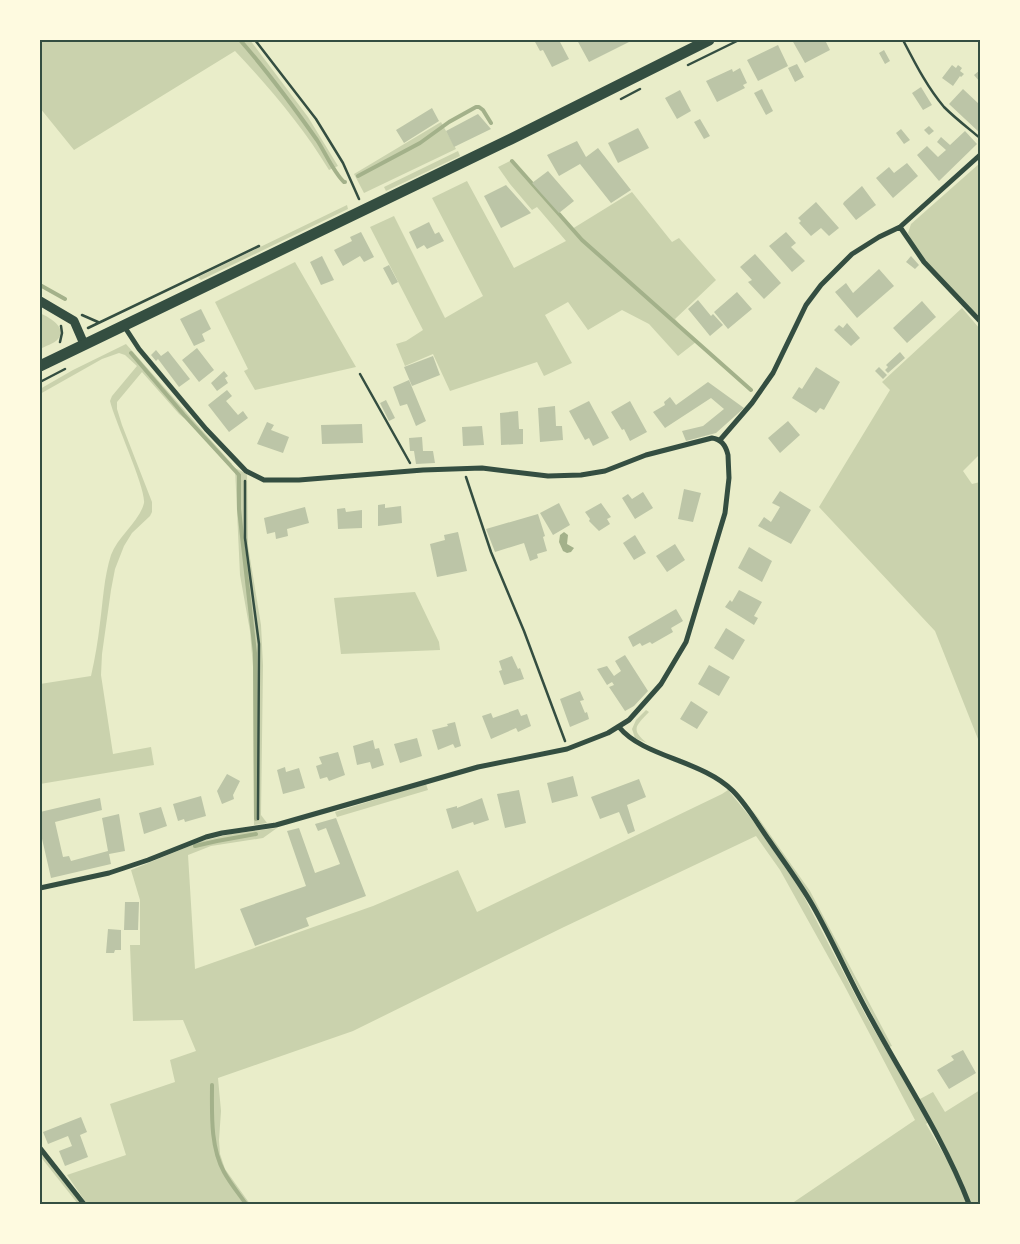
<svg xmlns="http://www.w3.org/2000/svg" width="1020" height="1244" viewBox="0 0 1020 1244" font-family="'Work Sans',sans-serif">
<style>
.green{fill:#cad2ad;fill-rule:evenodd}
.water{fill:#a3b18a}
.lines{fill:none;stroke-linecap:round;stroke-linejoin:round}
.stream{stroke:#a3b18a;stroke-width:4}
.building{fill:#bcc5a7}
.path{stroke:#344e41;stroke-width:2.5}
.minor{stroke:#344e41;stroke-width:5}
.tertiary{stroke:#344e41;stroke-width:9}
.primary{stroke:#344e41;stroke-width:11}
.neatline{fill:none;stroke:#344e41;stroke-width:2}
</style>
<rect width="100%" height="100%" fill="#e9edc9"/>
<path class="green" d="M40,40H250L308,117L338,166L329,170C303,127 270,88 235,51L74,150L40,108Z
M441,122L456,149L364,193L354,174Z
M458,151L460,156L386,191L384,187Z
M510,161L572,229L632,192L672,242L679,238L716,280L675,319L696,342L678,356L649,324L622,310L588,330L568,302L545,315L572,363L544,376L537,362L450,391L433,354L405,366L396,344L406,341L423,330L370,227L394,216L445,318L483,296L432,198L467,181L514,268L566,241L537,207L532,210L510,184L498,167Z
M980,163V317C956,293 921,264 908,233L911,224Z
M347,205L348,209L201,280L198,277Z
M295,262L356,367L255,390L244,371L248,369L215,302Z
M962,308L980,329V454L963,471L972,484L980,482V744L935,631L819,507L890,390L882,382Z
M40,313C48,317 68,327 58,339C54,344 45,346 40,349Z
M126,344L232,464L229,465L194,426L179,414L142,372L117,402V409L122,425L152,502V512L150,516L132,533L124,546L115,569L111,590L102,654L101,675L113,754L151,747L154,765L40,784V684L91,676C95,658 98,641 100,623C103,600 104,577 111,555C118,536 140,521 144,503C146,488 115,422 110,401L112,396L137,366L125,355L119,353L102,359L40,394V389L73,370Z
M235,468L247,474L248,546L261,625L263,665L261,815L267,823L254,825L253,667L250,631L240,575Z
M415,592L439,642L440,650L341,654L334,598Z
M646,710L649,712C636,726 630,729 647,743L635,738L632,729L636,720Z
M426,784L428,790L337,817L335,812Z
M728,790L751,818L800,889L866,1016L913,1096L920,1099L933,1092L945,1112L980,1090V1204H791L915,1120L844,985L780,870L756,836L564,927L353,1031L218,1078L221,1111L219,1140L220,1154L225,1169L250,1204H87L67,1175L126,1155L110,1104L175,1082L170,1060L196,1051L183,1020L133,1021L130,945H140V900L131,870L202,841L231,834L277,828L263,838L211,846L188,855L195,969L373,906L458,870L477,912L722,794ZM930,1121L946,1158L926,1124Z
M752,809L810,891L892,1046L889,1047L832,937Z
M40,1151L81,1204H78L40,1156Z"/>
<path class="water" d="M564,532L568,535L567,544L574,548L571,552L567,553L563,551L559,542L560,535Z"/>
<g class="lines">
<path class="stream" d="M240,40C268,72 293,106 317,140C325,152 334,173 344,182H345
M512,161L582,240L751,390
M358,176L420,143L449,122L476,107H479L483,110L491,123
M40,285L65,299
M131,353L184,415L239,475V509L255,653L256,819
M195,846L217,841L256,834
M212,1085C212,1113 210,1146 224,1172C230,1183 239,1194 246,1204"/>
</g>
<path class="building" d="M534,40H559L569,59L552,67L543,50L540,51Z
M577,40H633L589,62Z
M792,40H825L830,50L805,63Z
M778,45L788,66L758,81L747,60Z
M884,50L890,61L885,64L879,53Z
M797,64L804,77L795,82L788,68Z
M952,65L956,68L958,65L962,68L960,71L964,74L961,77L960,76L953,86L942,78Z
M740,68L747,83L743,85L745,88L717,102L706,81L732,69L733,72Z
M980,70V82L974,75Z
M921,87L932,105L923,110L912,93Z
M762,89L773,111L766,115L754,93Z
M963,89L980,105V133L949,104Z
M680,90L691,111L677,119L665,98Z
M432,108L439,121L404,143L396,130Z
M478,114L491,129L454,147L446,131Z
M700,119L710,136L704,139L694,122Z
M929,126L934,131L929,135L924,130Z
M638,128L649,148L618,163L608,143Z
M901,129L910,140L904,144L896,133Z
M965,131L977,144L939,181L917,155L927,146L938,157L946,150L937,142L941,137L950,145Z
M577,141L586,157L598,148L631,190L611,203L580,164L559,176L547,155Z
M907,163L918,176L893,198L876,178L889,167L894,173Z
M548,171L574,201L559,213L532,183Z
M506,185L531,213L501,228L484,196Z
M862,186L876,205L856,220L843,204L844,202Z
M816,202L839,228L829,236L821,228L811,236L799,223L801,221L798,218Z
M429,222L435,234L439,232L444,241L427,249L424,245L417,249L409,232Z
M361,232L374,257L364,262L360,256L343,266L334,250L352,241L350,237Z
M786,232L796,243L791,247L805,261L792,272L769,246Z
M755,254L781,283L764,299L748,282L752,280L740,267Z
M322,256L334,280L321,285L310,262Z
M911,256L919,265L915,269L906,262Z
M389,265L398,282L392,285L383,268Z
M879,269L894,286L857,318L835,292L846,283L853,293Z
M737,292L752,309L728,329L714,312Z
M698,300L711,316L713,314L723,325L710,336L688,309Z
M922,301L936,317L907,343L893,328Z
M201,309L211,329L202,334L205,341L194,346L180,319Z
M847,323L860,338L851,346L834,330L839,325L843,328Z
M197,348L214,370L199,382L182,360Z
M156,350L161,356L168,351L190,379L179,387L158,359L156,361L151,355Z
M900,352L905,358L888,373L885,370L888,367L886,365Z
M433,356L440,375L412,386L404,367Z
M816,367L840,382L824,410L820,408L816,413L792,398L799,387L802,389Z
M879,367L887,375L883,379L875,371Z
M224,371L228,376L225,378L228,383L217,391L211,383Z
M409,380L426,421L416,426L407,404L400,406L393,387Z
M708,382L744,408L716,433L686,441L682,431L703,426L724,409L711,398L665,428L653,412L665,405L664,402L670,397L676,405Z
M227,390L232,396L226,401L238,415L243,411L248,418L229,432L208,405Z
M386,400L395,418L389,421L380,403Z
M589,401L609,438L593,446L589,438L585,440L569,411Z
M630,401L647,432L630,441L624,429L622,430L611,412Z
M555,406L556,426H562L563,440L540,442L538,408Z
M518,411L519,429H523V444L501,445L500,413Z
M788,421L800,435L780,453L768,438Z
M267,422L274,425L271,430L289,437L283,453L257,444Z
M362,424L363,443L322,444L321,425Z
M482,426L484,445L463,446L462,427Z
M422,437L423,451H433L435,463L416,464L414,451H410L409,438Z
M684,489L701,493L693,522L678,519Z
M780,491L811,510L791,544L758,526L764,517L771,522L780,507L772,503Z
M643,492L653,508L635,519L622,498L628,494L632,499Z
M559,503L570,525L553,535L540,513Z
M601,503L611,517L607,519L610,524L599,531L589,521L590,519L585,512Z
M385,504V508L401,506L402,523L378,526V505Z
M305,507L309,523L287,529L288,536L276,539L275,532L267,534L264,518Z
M345,508L346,512L362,510V528L338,529L337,509Z
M538,514L545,536L543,537L547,551L537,554L538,558L530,561L524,543L495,552L486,529Z
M458,532L467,571L437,577L430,544L445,540L444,535Z
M635,535L646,553L634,560L623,543Z
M675,544L685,560L667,572L656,556Z
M749,547L772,561L762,582L738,568Z
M739,590L762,602L754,616L758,618L754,625L725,607L730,600L732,602Z
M676,609L683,621L671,628L673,632L652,644L650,642L642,646L640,643L633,647L628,637Z
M726,628L745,640L733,660L714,648Z
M625,655L648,691L634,706L625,711L609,687L614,685L612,682L607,685L597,669L607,666L614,676L621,671L615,661Z
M512,656L518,669L520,668L524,679L504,685L499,671L502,670L499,661Z
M709,665L730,677L719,696L698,684Z
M580,691L584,700L580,701L585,713L587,712L589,719L570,727L560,699Z
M691,701L708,712L697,729L680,719Z
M518,709L521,716L527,714L531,726L518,732L516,728L491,739L482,716L491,713L493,718Z
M455,722L461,746L455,748L453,744L438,750L432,730L448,726L447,724Z
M417,738L422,756L400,763L394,744Z
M373,740L375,749L379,748L384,765L372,769L370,762L357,765L353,746Z
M338,752L345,775L329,781L327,777L320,779L316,766L322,764L319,757Z
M285,767L286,772L299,768L305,788L283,794L277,770Z
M227,774L240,781L233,795L234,799L222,804L217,791Z
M573,776L578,796L552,803L547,783Z
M639,779L646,797L627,805L635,831L628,834L619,812L600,819L591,797Z
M519,790L526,823L505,828L497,794Z
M201,796L206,816L185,822L184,819L178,821L173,804Z
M100,798L102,810L55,822L63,857L69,856L71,861L108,851L102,818L119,814L125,851L109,854L111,864L51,878L40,830V812Z
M482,798L489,820L474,825L473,822L452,829L446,809L457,806V808Z
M161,807L167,826L144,834L139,813Z
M336,818L366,896L306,918L309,926L255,946L240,909L306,886L287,831L299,828L315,873L340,864L326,828L318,831L315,824Z
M125,902H139L138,930H124Z
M108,929L121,930V950H115L114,953H106Z
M963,1050L976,1073L949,1089L937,1070L954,1060L951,1056Z
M81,1117L87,1132L80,1135L88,1157L65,1166L59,1151L72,1146L68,1136L48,1144L43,1132Z"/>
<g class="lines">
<path class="path" d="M255,40L316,119L343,163L359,199
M903,40C915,63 927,87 944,107C955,118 968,128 980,138
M688,65L739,40
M621,99L640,89
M82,315L98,322
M88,328L259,246
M60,342L62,333L61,326
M360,374L410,463
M40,382L65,369
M466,477L491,552L524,631L565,741
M245,481V538L259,644L258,819"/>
<path class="minor" d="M900,227L924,262L980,321
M720,440L752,403L773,373L806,305L821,285L852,254L879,237L900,227L980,155
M619,727C643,757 702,760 733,791C747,805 757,823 769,840C784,862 800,883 813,906C834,943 851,983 872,1020C905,1081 944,1139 969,1204
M40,888L109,873L148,860L206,837L222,833L276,825L478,767L567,749L608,733L629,720L661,684L686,642L725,513L729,478L728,455C726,446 721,439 712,438L646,455L605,471L581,475L548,476L482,468L423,470L299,480H264L246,471L206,429L139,349L124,326
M40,1148L84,1204"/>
<path class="tertiary" d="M40,301L74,321L84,344"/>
<path class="primary" d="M40,366L511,139L709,40"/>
</g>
<rect width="1020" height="1244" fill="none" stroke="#fefae0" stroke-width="82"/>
<rect x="41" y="41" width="938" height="1162" class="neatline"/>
</svg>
